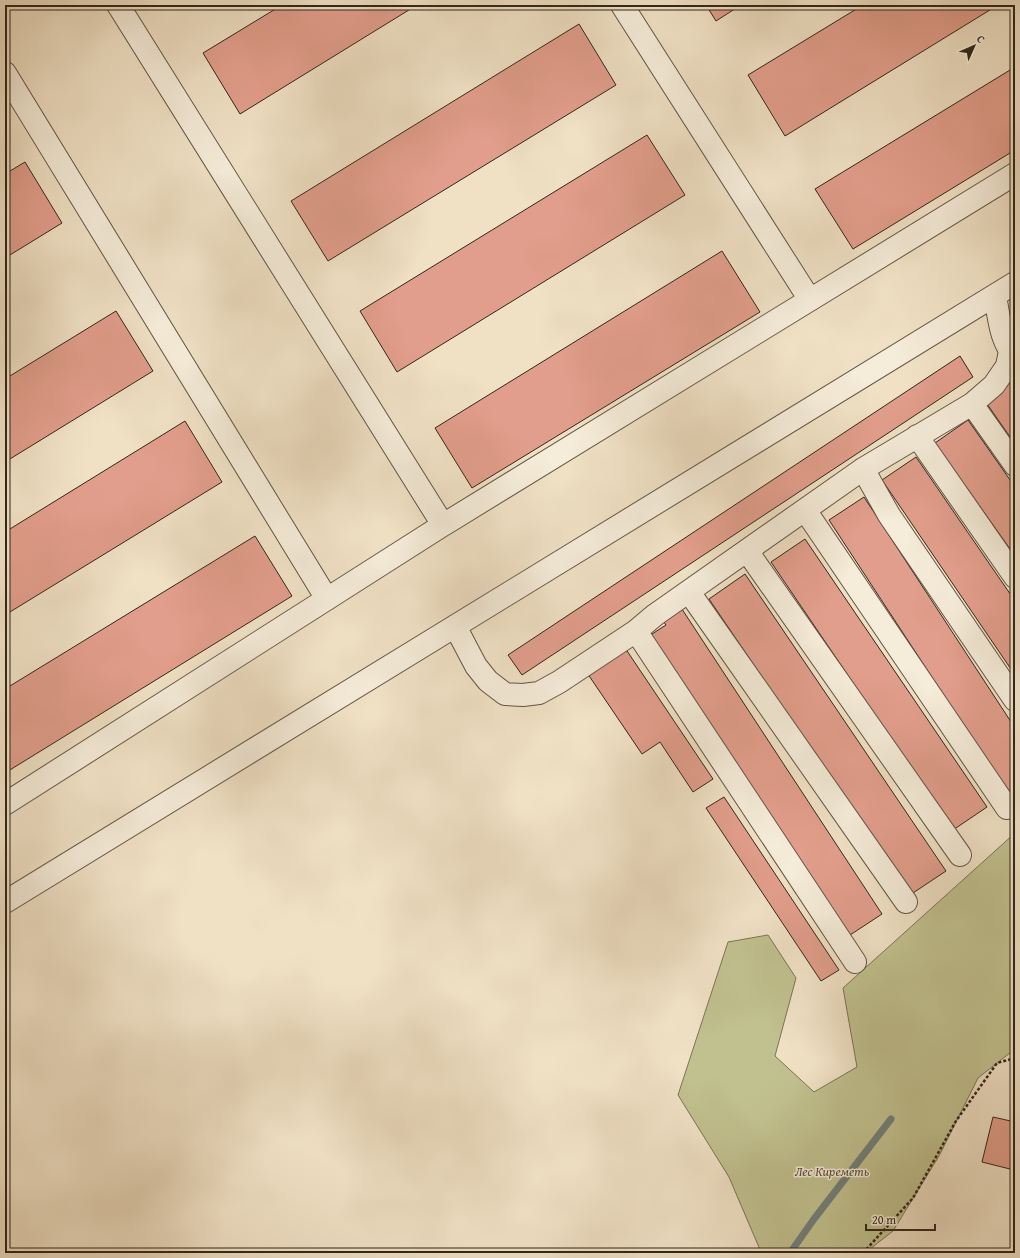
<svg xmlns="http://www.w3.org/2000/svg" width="1020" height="1258" viewBox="0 0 1020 1258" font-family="'Gentium Book Plus',serif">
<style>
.green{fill:#c1c18f;stroke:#797455}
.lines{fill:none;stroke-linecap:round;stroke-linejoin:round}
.stream{stroke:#71807a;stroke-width:7}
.building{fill:#e29e8c;stroke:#31271b}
.minor-casing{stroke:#615646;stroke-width:24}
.path{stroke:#31271b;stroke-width:2.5;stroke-dasharray:3 2;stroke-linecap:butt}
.minor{stroke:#f5ecd9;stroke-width:22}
.labels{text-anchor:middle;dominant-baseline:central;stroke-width:3;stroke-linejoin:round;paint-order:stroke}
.park-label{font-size:13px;font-style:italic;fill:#554e38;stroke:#f5ecd9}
</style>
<rect width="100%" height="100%" fill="#f0e1c5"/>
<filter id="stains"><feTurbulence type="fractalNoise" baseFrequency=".005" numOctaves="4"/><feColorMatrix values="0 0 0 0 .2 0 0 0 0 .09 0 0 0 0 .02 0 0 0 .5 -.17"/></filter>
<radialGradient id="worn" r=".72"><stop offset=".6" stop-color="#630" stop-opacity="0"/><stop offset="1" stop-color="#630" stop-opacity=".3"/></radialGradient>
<path class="green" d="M1015,833V1049L978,1078L939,1156L893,1231L865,1253L761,1252L729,1177L678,1095L728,942L768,935L796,978L775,1056L814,1092L857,1067L843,988Z"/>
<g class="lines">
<path class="stream" d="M790,1253L814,1219L891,1119"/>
</g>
<path class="building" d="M282,5H417L240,114L203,53Z
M706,5H741L716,21Z
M863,5H998L785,136L748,75Z
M579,24L616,85L328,261L291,201Z
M1015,67V150L853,249L815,189Z
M647,135L685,195L397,372L360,311Z
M25,162L62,223L5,258V174Z
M722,251L760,312L472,488L435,428Z
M116,311L153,371L5,462V379Z
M960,356L973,377L522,675L508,655Z
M1015,366V444L978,391Z
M968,420L1015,487V556L935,443Z
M185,421L222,482L5,615V532Z
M916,457L1015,601V675L882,480Z
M864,497L1015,728V800L1013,801L829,520Z
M255,536L292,596L5,773V689Z
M805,539L987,807L953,830L771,562Z
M745,574L946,871L910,895L709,599Z
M676,600L882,914L847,937L649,636L666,625L657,612Z
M617,636L713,779L693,792L660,742L642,754L579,661Z
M724,797L839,970L821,981L706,808Z
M993,1117L1015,1122V1149L1010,1169L982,1162Z"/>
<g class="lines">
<defs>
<path id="minor" d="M622,5L810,300
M5,73L327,599
M995,296C999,315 1000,342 1015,356
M972,404L1015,465
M917,436L1015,577
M863,469L889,515L1015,700
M805,510L1007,808
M443,525L1015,174
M747,551L960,855
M689,592L906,902
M455,626L476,666L488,681L505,694L523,695L539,693L559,682L636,631L655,615L863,469L972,404L994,385L1007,366L1010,351
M636,631L855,962
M5,804L443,525L118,5
M5,902L1015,283"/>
</defs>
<use href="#minor" class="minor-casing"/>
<path class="path" d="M863,1253L913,1198L956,1121L997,1063L1015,1058"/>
<use href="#minor" class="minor"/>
</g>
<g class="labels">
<g class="park-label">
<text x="832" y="1171">Лес Киреметь</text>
</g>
</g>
<rect width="1020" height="1258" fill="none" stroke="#f0e1c5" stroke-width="20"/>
<rect x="6" y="6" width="1008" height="1246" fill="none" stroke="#31271b" stroke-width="2"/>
<rect x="10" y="10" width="1000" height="1238" fill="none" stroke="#31271b"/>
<g transform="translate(974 46) rotate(45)" stroke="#f5ecd9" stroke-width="3" paint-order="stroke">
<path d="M0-3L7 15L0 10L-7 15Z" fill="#31271b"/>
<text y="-6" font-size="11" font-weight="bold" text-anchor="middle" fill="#31271b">С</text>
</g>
<path d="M866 1224v6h69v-6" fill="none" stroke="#31271b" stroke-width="2"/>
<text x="872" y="1224" font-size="12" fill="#31271b" stroke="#f5ecd9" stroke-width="3" paint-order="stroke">20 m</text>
<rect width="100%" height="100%" filter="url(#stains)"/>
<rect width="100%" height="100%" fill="url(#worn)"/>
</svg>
